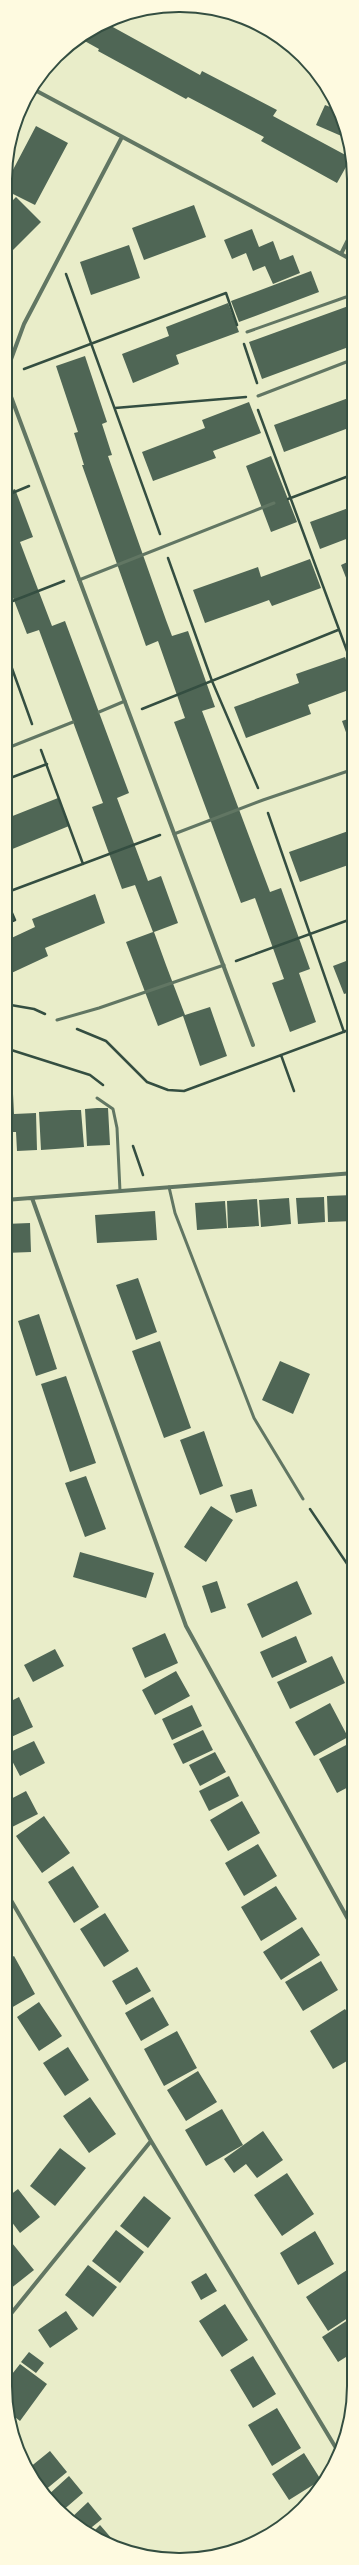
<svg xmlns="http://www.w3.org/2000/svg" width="359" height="2565" viewBox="0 0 359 2565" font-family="Merriweather,serif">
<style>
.building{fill:#4f6655}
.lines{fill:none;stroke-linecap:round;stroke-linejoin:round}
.path{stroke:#344e41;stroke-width:2.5}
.service{stroke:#617663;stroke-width:3}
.minor{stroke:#617663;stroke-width:4}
.rim{fill:none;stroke:#344e41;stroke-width:2}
</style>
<rect width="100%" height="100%" fill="#e9edc9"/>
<path class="building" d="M229,16L256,23L265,29L263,34Z
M111,22L113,23L111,26L200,75L202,71L277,110L273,116L351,158L337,183L261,141L264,137L188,97L186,99L98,51L99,49L81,39Z
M328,91L334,99L325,96Z
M325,105L338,110L346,138L316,125Z
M36,126L68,143L35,205L5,190V185Z
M16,197L41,222L5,258V208Z
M194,205L206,237L144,260L132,228Z
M252,229L259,247L273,241L280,260L293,255L300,273L273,284L265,266L253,271L246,253L232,259L224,240Z
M129,245L140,278L91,295L80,262Z
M5,270L10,276L5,279Z
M311,271L319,292L239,322L231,301Z
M228,303L239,332L176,355L179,364L133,383L122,354L169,336L166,327Z
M354,304V345L262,379L249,342Z
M85,356L107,422L102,424L112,455L108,456L166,620L172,636L188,631L215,707L202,711L270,892L281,888L310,969L299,973L316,1022L290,1032L272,983L284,979L255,898L241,903L174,722L185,718L158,641L146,646L82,465H84L74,433L78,432L56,366Z
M354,396V426L284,452L274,425Z
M249,402L261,433L213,451L216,458L153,481L142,452L205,428L202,420Z
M271,456L297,522L271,532L246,466Z
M15,489L33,537L20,542L26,558L52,626L65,621L129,793L117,798L148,881L161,876L178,923L154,932L166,965L185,1015L210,1007L227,1056L200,1066L183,1016L158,1026L126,942L153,932L135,885L122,889L92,807L103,803L39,630L27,634L5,577V547H8L5,540V493Z
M354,506V536L320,549L310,522Z
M310,559L321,588L272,606L269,600L205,623L193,590L258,567L261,577Z
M354,559V598L341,565Z
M5,651L11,666L5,668Z
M345,657L354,681V688L308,705L311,714L246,738L234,707L299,683L296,674Z
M354,717V752H353L342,721Z
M58,798L69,826L5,852V819Z
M354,829V863L300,882L289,852Z
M95,894L105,923L45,948L48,956L5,976V941L35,927L32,919Z
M354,958V991L344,994L333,966Z
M13,1094L14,1114L36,1113L37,1150L17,1151L16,1132H5V1095Z
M97,1108H108L110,1145L87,1146L85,1109Z
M71,1110H81L84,1147L41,1150L39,1112Z
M354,1195V1221L328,1222L327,1196Z
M324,1197L325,1222L298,1224L296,1198Z
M289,1198L291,1224L261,1227L259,1200Z
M257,1199L259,1226L228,1228L227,1201Z
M225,1201L227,1228L197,1230L195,1203Z
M155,1211L157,1240L97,1243L95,1215Z
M30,1223L31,1252L5,1253V1224Z
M138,1278L157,1332L136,1340L116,1285Z
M39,1314L57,1369L36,1376L18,1321Z
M160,1341L191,1428L164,1438L132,1351Z
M280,1361L310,1374L293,1414L262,1400Z
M66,1376L96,1463L70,1472L41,1384Z
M204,1431L223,1486L200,1495L180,1440Z
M86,1476L106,1529L85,1537L65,1483Z
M252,1489L257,1506L236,1513L230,1495Z
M211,1506L233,1520L206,1562L184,1547Z
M80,1552L154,1573L146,1598L73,1577Z
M217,1581L226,1608L211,1613L202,1586Z
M297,1581L312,1614L262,1638L247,1604Z
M165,1633L178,1663L145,1678L132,1648Z
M296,1636L307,1662L272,1678L260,1652Z
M55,1649L64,1666L33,1682L24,1665Z
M332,1656L345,1683L290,1709L277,1682Z
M176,1671L190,1696L155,1715L142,1690Z
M19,1697L33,1727L9,1738L5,1730V1704Z
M330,1703L348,1737L314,1756L295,1722Z
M192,1705L202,1726L172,1740L162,1719Z
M203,1730L213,1750L183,1764L173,1744Z
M34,1741L45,1763L20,1776L8,1753Z
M350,1743L354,1749V1784L337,1793L319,1759Z
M215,1752L226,1772L200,1786L189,1765Z
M229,1776L239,1796L209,1811L199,1791Z
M26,1791L38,1814L12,1827L5,1813V1802Z
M354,1793V1806L348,1796Z
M242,1801L260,1833L228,1851L210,1820Z
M44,1816L70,1853L42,1873L16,1836Z
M258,1844L277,1876L244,1896L225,1863Z
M73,1866L99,1907L74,1923L48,1882Z
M276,1886L297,1919L261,1941L241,1907Z
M105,1913L129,1951L104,1967L80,1929Z
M302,1927L320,1955L281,1980L263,1952Z
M5,1941L9,1947L5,1950Z
M14,1956L35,1994L11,2008L5,1997V1961Z
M321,1961L338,1990L303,2011L285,1982Z
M137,1967L151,1991L126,2005L112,1981Z
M153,1997L169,2025L141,2041L125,2013Z
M39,2002L62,2036L39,2051L17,2017Z
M345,2009L354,2022V2057L333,2069L310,2031Z
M177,2031L197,2068L164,2086L144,2049Z
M68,2047L89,2080L65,2096L43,2063Z
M198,2071L217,2102L186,2121L167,2090Z
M354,2082V2092L349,2086Z
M90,2097L116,2134L89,2153L63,2116Z
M222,2109L243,2145L206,2166L185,2130Z
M263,2131L283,2160L257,2178L246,2164L234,2173L224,2159Z
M60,2148L86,2168L55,2206L30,2186Z
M287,2173L314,2214L282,2236L254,2195Z
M18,2189L40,2217L20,2233L5,2213V2199Z
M144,2196L171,2218L148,2248L120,2226Z
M116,2230L144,2252L120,2283L92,2261Z
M315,2231L334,2264L298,2285L280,2253Z
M12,2243L34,2270L5,2293V2248Z
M88,2265L117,2287L93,2317L65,2295Z
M347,2270L354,2281V2314L328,2331L306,2297Z
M206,2273L217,2291L201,2300L191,2282Z
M225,2304L248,2340L222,2357L199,2321Z
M66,2311L78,2329L50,2348L38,2330Z
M354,2316V2352L338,2362L322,2337Z
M29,2352L44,2363L36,2373L21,2362Z
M253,2356L276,2394L253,2408L230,2370Z
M20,2364L47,2384L20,2421L11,2414L5,2383Z
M277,2408L301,2448L272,2466L248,2425Z
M50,2451L67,2472L44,2491L29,2468Z
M304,2453L321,2480L289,2500L272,2474Z
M69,2476L83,2493L61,2512L47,2496Z
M88,2502L102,2519L87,2531L70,2519Z
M100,2525L119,2547L103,2542L91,2534Z"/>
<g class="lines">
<path class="path" d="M66,274L160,534
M244,344L257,383
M24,369L226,293L237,325
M115,408L246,397
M258,410L354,670
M5,496L29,486
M288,499L354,474
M168,558L212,681L258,788
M5,604L64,581
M5,649L32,724
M142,709L338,630
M41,750L83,864
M5,780L47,764
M268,813L344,1032
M5,893L160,835
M5,924L15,920L5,897
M236,961L354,918
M5,1004L34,1009L45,1014
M77,1029L106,1041L147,1082L168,1090L184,1091L354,1028
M5,1048L90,1075L103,1085
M281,1055L294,1091
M133,1146L143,1175
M310,1509L354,1574"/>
<path class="service" d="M247,332L346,297H354
M5,395L10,394
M258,396L354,359
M79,580L274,503
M99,712L125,701
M5,749L73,722
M174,834L263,800L354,769
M57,1020L99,1008L224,965
M97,1098L113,1109L117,1128L120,1191
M169,1187L175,1213L254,1418L303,1499"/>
<path class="minor" d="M33,89L354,261
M122,137L24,324L10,362V394L253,1045
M341,254L354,228
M32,1198L186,1626L354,1930
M5,1200L354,1173
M5,1890L151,2141L339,2453
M5,2321L151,2141"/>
</g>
<path d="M0 0H359V2565H0ZM179 12H180A167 167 0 0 1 347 179V2386A167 167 0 0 1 180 2553H179A167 167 0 0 1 12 2386V179A167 167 0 0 1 179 12Z" fill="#fefae0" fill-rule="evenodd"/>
<path class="rim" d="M179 12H180A167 167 0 0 1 347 179V2386A167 167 0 0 1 180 2553H179A167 167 0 0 1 12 2386V179A167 167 0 0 1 179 12Z"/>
</svg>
